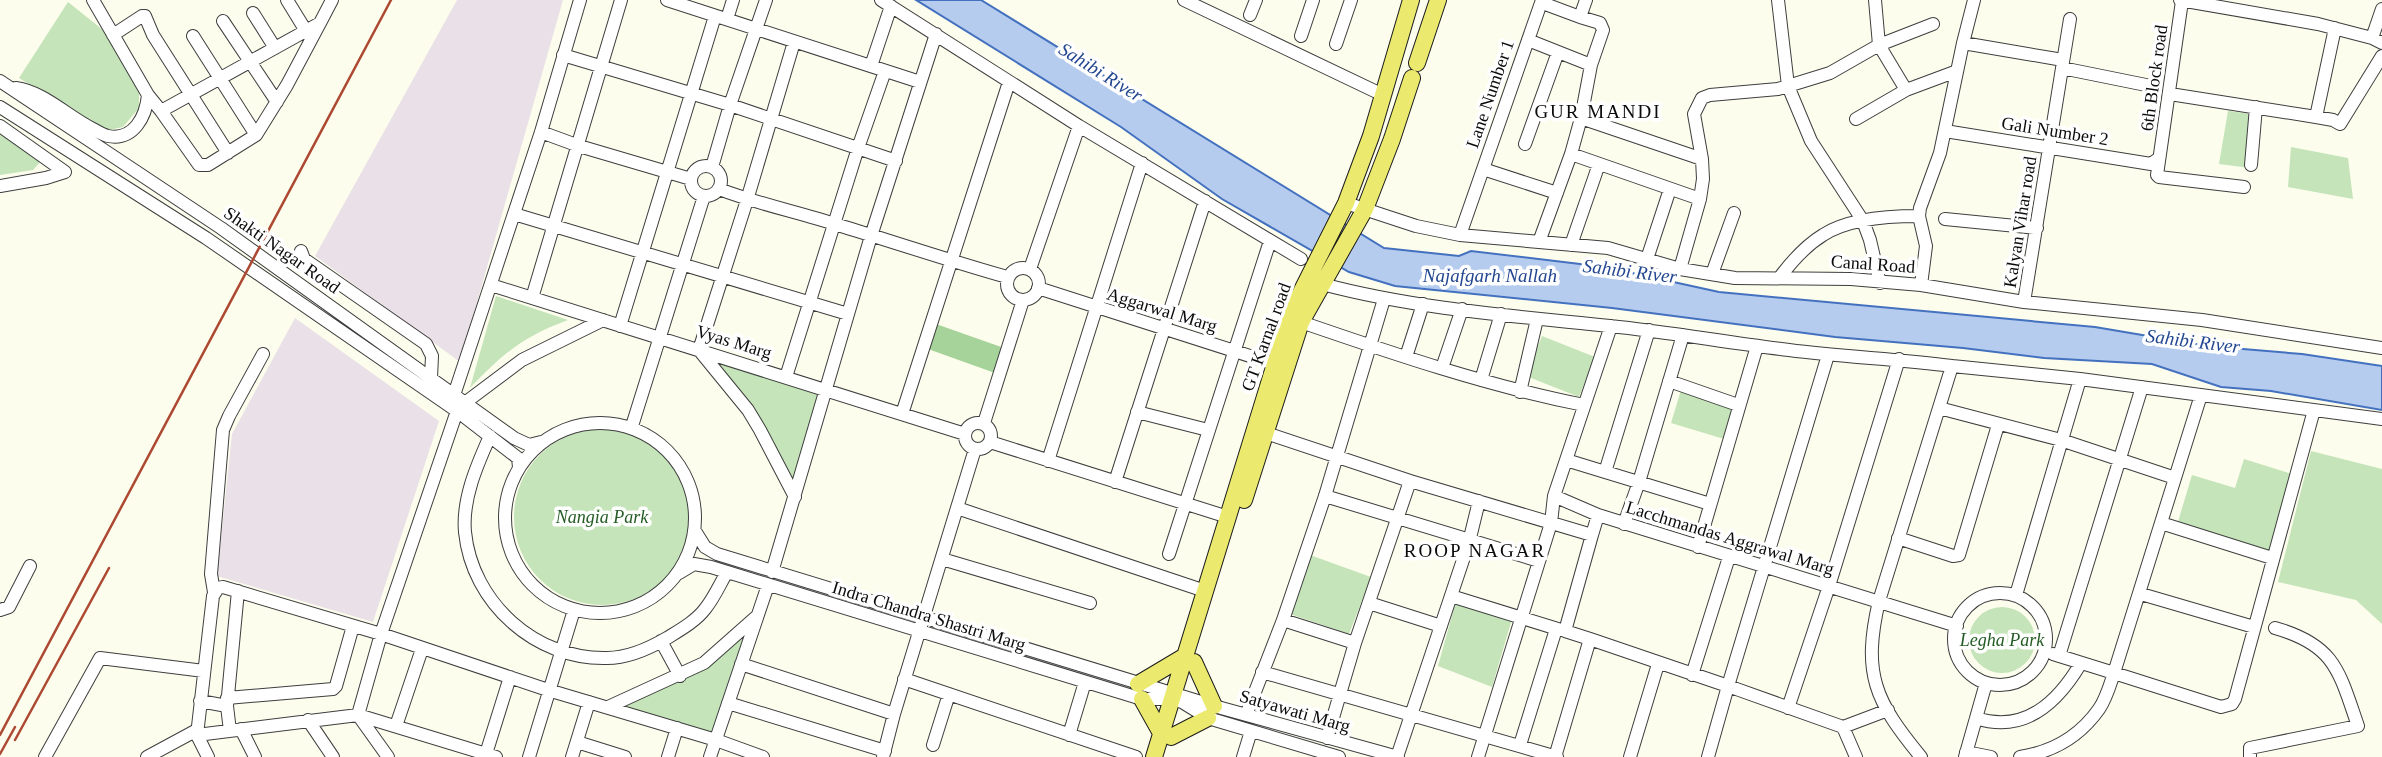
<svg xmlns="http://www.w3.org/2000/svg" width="2382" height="757" viewBox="0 0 2382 757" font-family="'Times New Roman',serif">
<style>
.industrial{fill:#eae0e8}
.green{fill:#c5e4b9}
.forest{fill:#a6d39a}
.water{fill:#b5ccef;stroke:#4471bf;stroke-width:2}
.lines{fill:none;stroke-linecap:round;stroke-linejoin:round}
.minor-casing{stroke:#3e3e3e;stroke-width:14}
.major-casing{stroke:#1c1c1c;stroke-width:18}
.minor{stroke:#fff;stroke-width:12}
.major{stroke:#ebea6e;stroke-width:16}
.rail{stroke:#ad4932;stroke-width:2.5}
.labels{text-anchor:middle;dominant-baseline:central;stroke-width:7;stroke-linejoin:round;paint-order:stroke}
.street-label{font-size:18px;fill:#0b0b0b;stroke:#fff}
.park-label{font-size:18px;font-style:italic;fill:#235c24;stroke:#fff}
.water-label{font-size:19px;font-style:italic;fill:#224690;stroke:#fff}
.neighbourhood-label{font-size:19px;letter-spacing:2px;fill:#0b0b0b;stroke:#fff}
</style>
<rect width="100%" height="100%" fill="#fcfdec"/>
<path class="industrial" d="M457,0H563L460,362L315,256Z
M295,318L439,421L373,622L217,576L232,434Z"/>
<path class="green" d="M68,2L103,30L139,88V108L123,127L104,131L19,78Z
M2228,111L2259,115L2250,168L2219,164Z
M0,131L42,160L33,170L0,175Z
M2291,147L2348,158L2353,199L2288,187Z
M496,296L568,320C522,337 504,353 470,388Z
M1542,336L1595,357L1579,397L1526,376Z
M710,357L820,392L794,488Z
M1681,390L1735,406L1724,439L1671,423Z
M514 517a88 88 0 1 1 176 0a88 88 0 1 1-176 0Z
M2311,451L2382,469V624L2356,600L2278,582Z
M2244,459L2295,475L2271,554L2177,525L2192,475L2235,488Z
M1310,555L1371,577L1349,634L1290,614Z
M1456,601L1512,619L1492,687L1438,666Z
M1969 640a33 33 0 1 1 66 0a33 33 0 1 1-66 0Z
M747,632L713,734L621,705Z"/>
<path class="forest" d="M936,324L1004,348L995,373L928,349Z"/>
<path class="water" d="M916,0H981L1384,248L1459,256L1471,251L1605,267L1719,292L2095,327L2207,346L2302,354L2382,366V410L2271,391L2221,387L2152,364L2044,358L1963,348L1835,337L1612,308L1395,286L1349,272L1222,199L1121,127Z"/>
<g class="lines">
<defs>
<path id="minor" d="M287,0L306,31
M667,0L920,82
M881,0L1079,126L1301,259
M1184,0L1383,95
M1778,0L1788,86L1811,141L1863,221L1870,240L1880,283
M1875,0L1879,45L1906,90
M2180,0L2318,24L2372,38L2382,43
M2182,1L2157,175L2159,177L2244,187
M1540,6L1545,4L1580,17
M253,13L275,48
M1250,15L1256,0
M727,19L733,0
M223,21L277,102
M320,23L332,0
M113,35L142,16H145L153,35L228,153
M193,36L256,135
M1301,36L1313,0
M2372,38L2382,9
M1528,40L1591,65
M794,42L747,200L699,350L748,410L760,430L795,497
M1963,43L2063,60
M1336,44L1351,0
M563,55L730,105L896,161
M871,66L891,6
M2062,68L2146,85
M0,81L221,228L514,438L529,445L541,442
M16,88C44,92 67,116 93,129C97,131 103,135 108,136C134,141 146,116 148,95L93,0
M2170,94L2316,117L2333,120L2340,124L2382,56
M148,95L161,111L320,23L287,85L256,135L208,165H199L161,111
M0,107L206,238L457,411L518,458L519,467
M2316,117L2335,28
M1581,118L1702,159
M1856,119L1906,90L1957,71
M0,126L65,172L46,178L0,186
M1945,131L2151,164L2158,159
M541,132L579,146L691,179
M1525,144L1558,52
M1571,154L1700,199
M2251,165L2256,107
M691 181a15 15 0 1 1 30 0a15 15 0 1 1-30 0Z
M712,167L730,105L766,0
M1483,169L1557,193
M719,189C758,204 798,212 838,225C894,242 950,261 1007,277
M1346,203L1416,226L1460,235L1608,248L1680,269L1735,278L1851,279L1921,285L2024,302L2202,320L2382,348
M514,214L848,314
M1945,219L2037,228
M1460,235L1542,0
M1539,242L1571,154L1581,118L1591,65L1603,30L1600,23L1580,17L1586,0
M1571,245L1599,164
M301,251L304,259L426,344L432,356L431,378
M1647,259L1670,189
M1007 284a16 16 0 1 1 32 0a16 16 0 1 1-32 0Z
M1030,269L1079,126
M1680,269L1700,199L1703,179L1702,159L1694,114L1702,98L1710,95L1778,89L1830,73L1879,45L1933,24
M1712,274L1734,213
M1780,277C1792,261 1805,246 1823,235C1847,219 1890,216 1919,216
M1322,284C1416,309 1514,316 1610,326C1670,332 1729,343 1789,350C1843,357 1898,359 1952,366L1879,601C1862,674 1875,701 1921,757
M491,285L965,434
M1921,285L1926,246L1919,216L1920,208L1940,153L1963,43L1974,0
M1038,288L1275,364
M532,298L621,0
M2024,302L2070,19
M1301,322C1394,354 1488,386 1584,405
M620,326L715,16
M1828,355L1728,686L1843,727L1888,710
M1406,357L1423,304
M1952,366L2080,379
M1442,368L1462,309
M786,377L858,148L885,71
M1481,380L1501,314
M1669,381L1738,405
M1520,392L1537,319
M454,395L541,132L580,0
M2201,395L2114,673L2221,707L2232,704L2235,699L2314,410
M466,402L522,360L603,320
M1939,408L2061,440L2175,478
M1137,412L1208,430
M902,414L1009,82
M505 518a95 95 0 1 1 190 0a95 95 0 1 1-190 0Z
M965 436a13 13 0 1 1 26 0a13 13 0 1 1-26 0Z
M984,423L1023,300
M632,426L704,196
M1266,433L1410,481L1592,535L1598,515L1957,626
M490,436C477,465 462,499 465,532C472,603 536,660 607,658C628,658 650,648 667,638C680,630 696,621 705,609C714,598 720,584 727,572
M990,442L1228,517
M1566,460L1710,504
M1048,461L1142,163
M1605,472L1649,330
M1115,482L1205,201
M1325,496L1539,561
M1554,496L1598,515
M957,508L1205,591
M2161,523L2272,558
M1624,524L1639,482L1683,335
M695,531L705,547L717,554L1214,706L1398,757
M1898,538L1953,556L1959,555L1998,425
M1698,547L1757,346
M1169,554L1270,241
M942,559L1090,603
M772,572L871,236L936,34
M679,573L694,564L711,567L1142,699H1171L1182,702L1208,718L1339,757
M214,592L211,574L223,430L229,416L263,354
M1954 639a46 46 0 1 1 92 0a46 46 0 1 1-92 0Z
M2141,594L2254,627
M2016,595L2080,379L2382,419
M1451,596L1561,630
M1369,603L1441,626
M0,610L9,607L30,566
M1590,639L1728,686L1708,757
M661,641L680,676
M1355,643L1410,481
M2059,656L2142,387
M741,664L894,714
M1262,672L1557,757
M1692,675L1729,557
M904,679L1136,757
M227,698L333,689L336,686L353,626
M200,701L227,706L230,731
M728,703L885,751
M227,706L238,591
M608,707L704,663L756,617
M1788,708L1829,586L1899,359
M358,715L381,634L457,411
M358,715L388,757
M1246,715L1283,620
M1976,718C2025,734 2058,702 2081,663
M308,720L333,757
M396,726L422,649
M1843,727L1856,757
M241,729L255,757
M197,735L358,715L496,757
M1069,735L1085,682
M1327,738L1355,643L1283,620L1325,496L1384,299
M577,742L625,757
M933,745L949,694
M1520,745L1556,629
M1966,752L1991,757
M45,757L100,658L204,671
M147,757L197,730
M208,757L197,735L213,596L218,588L223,587L381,634L548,690L716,740L763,757
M485,757L510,677
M529,757L574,610
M572,757L589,702
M668,757L677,728
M710,757L768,585
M883,757L894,714L975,449
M1243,757L1251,731
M1397,757L1469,542L1479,501
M1478,757L1551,523L1554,496L1611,326
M1555,757L1590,639L1565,631L1592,535
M1630,757L1658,664
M1965,757L1986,683
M2020,757C2052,752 2080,736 2099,709C2106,699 2110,685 2114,673L2053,654
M2250,757V748L2358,726C2339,671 2335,645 2275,628"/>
<path id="major" d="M1417,63L1438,0
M1244,500L1301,322L1365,209L1392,139L1412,78
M1194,662L1214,706
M1138,684L1185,656
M1142,699L1161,733
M1171,737L1208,718
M1154,757L1291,312L1346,203L1371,136L1411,0"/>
</defs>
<use href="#minor" class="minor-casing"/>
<use href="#major" class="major-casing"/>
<use href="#minor" class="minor"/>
<use href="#major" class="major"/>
<path class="rail" d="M0,735L391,0
M15,740L109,568
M0,754L15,727"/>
</g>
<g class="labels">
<g class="street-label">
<text transform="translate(2154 78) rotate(-82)">6th Block road</text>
<text transform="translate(1490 94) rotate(-71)">Lane Number 1</text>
<text transform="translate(2055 131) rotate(9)">Gali Number 2</text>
<text transform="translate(2020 222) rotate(-81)">Kalyan Vihar road</text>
<text transform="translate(282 250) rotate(35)">Shakti Nagar Road</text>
<text transform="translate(1873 264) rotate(4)">Canal Road</text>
<text transform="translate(1162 310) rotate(17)">Aggarwal Marg</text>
<text transform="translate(1266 337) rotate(-70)">GT Karnal road</text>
<text transform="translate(734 342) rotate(17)">Vyas Marg</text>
<text transform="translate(1730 538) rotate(17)">Lacchmandas Aggrawal Marg</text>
<text transform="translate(929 616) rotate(17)">Indra Chandra Shastri Marg</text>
<text transform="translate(1295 711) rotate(16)">Satyawati Marg</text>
</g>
<g class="park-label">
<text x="602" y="517">Nangia Park</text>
<text x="2002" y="640">Legha Park</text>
</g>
<g class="water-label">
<text transform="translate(1101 72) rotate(32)">Sahibi River</text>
<text transform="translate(1630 271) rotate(7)">Sahibi River</text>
<text x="1490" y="275">Najafgarh Nallah</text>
<text transform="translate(2193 341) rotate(7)">Sahibi River</text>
</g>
<g class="neighbourhood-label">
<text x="1598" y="111">GUR MANDI</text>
<text x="1475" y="550">ROOP NAGAR</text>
</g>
</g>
</svg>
